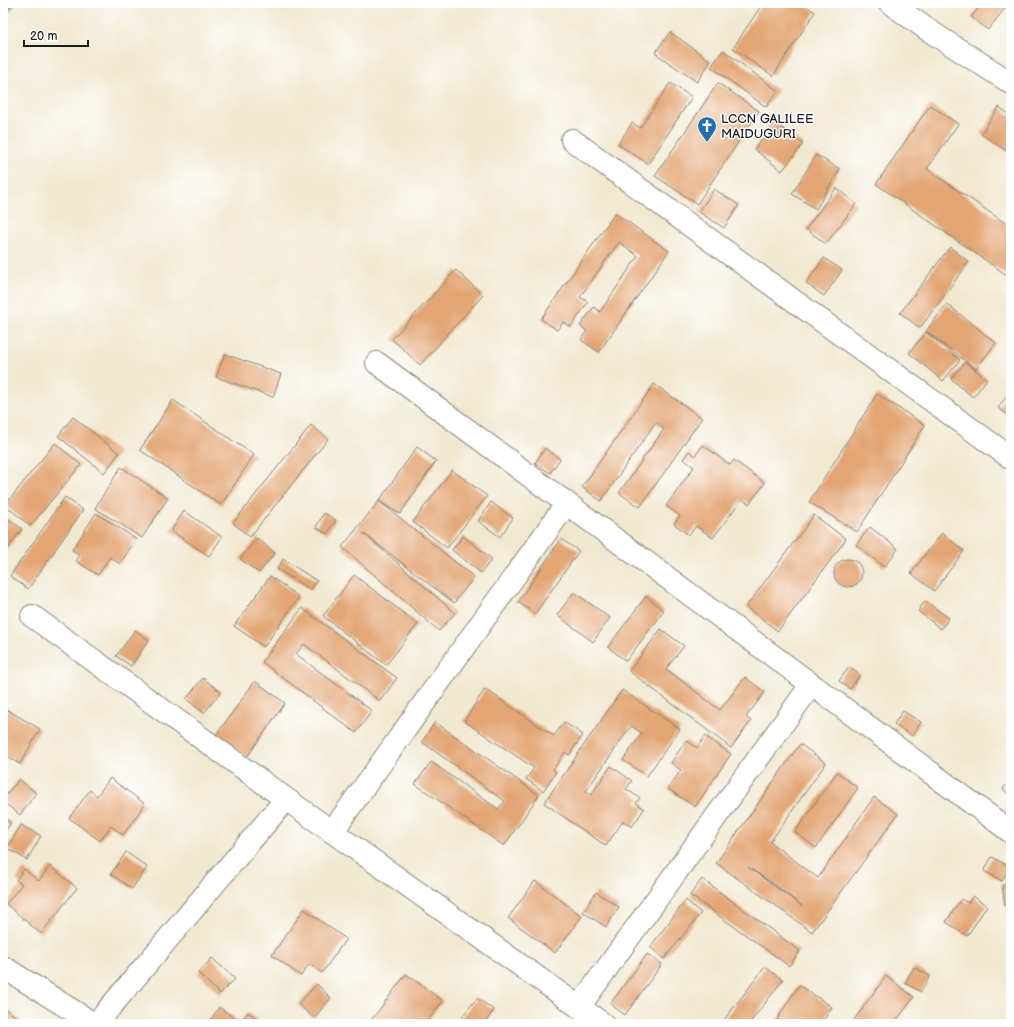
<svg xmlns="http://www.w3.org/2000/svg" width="1014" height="1027" viewBox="0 0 1014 1027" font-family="'Balsamiq Sans',sans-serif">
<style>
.water{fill:#3eaeba;stroke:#2d656b}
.building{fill:#e3a573;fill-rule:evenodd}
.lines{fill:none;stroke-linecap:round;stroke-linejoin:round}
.minor-casing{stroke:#868276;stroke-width:24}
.minor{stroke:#fff;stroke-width:22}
.labels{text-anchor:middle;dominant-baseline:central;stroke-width:3;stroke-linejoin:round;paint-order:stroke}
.poi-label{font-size:13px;fill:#1c1c1c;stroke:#fff;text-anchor:start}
</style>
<rect width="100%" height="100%" fill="#fff"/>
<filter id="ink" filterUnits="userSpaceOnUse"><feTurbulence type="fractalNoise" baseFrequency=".025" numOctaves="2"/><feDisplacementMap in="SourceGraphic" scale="8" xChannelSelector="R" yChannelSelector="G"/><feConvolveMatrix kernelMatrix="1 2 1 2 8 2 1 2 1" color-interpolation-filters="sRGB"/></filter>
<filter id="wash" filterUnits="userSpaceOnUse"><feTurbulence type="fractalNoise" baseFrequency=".012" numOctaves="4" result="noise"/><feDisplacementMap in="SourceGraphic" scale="16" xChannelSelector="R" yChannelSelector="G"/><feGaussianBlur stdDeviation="0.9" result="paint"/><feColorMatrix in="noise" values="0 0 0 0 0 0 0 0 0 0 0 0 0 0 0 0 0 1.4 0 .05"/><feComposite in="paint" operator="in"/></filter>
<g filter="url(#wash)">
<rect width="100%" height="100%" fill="#f1e8d0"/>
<path class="water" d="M3,3H16L3,19Z"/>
<g id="blocks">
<path class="building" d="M763,3H801L815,12L773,76L733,48Z
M982,3H1009L988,30L971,17Z
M670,32L711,61L697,82L655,53Z
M723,50L778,91L766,107L711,67Z
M670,83L692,97L648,164L618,144L632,123L640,128Z
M718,83L759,111L697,204L655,176Z
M930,105L958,124L927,169L1011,227V278L876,184Z
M999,107L1011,116V154L981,134Z
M775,123L803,144L782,171L754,149Z
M816,155L840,169L816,209L792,194Z
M836,188L856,204L826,244L806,229Z
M714,189L739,205L724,228L699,212Z
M615,213L669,251L599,352L581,340L587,331L580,326L594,307L600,312L638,256L619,242L580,297L588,302L571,327L563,322L557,330L541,319Z
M950,247L969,262L920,328L900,313Z
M824,258L842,270L824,296L806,283Z
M456,270L483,295L420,365L392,339Z
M947,304L996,343L976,369L926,331Z
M926,332L960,360L943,381L909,353Z
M225,354L281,374L273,397L216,377Z
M965,362L987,379L973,397L951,379Z
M654,384L702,418L640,507L619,493L664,429L656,422L601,501L582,487Z
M1011,390V411L1008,415L998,408Z
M877,394L925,425L857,532L809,502Z
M173,400L254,455L221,505L140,450Z
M73,417L119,453L104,473L58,436Z
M311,425L328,439L250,537L233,523Z
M55,443L81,465L30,526L5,505Z
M703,445L730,465L734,460L765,483L749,504L742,499L713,538L696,526L689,535L674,524L680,516L666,506L694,467L683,459L689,451L695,456Z
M417,447L436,461L400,514L379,501L474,577L454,603L363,533L455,613L439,631L342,547L379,501Z
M545,448L560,459L550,473L535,463Z
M121,467L168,498L142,538L95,508Z
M452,470L487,496L447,548L413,522Z
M65,497L83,510L28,589L10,576Z
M491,502L513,518L500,537L478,521Z
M184,511L222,537L209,556L171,531Z
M96,513L136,539L120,564L110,557L98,575L76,561L80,555L72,550Z
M324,513L336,520L327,534L316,527Z
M3,515L22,529L6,551L3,549Z
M814,515L846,539L778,631L746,607Z
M870,527L898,549L884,567L856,545Z
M942,533L964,551L934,591L911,573Z
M463,536L492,559L481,573L452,550Z
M257,538L275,553L259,573L240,559Z
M561,539L579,551L535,614L518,602Z
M283,559L317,581L311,590L277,569Z
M834 573a14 14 0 1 1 28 0a14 14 0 1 1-28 0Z
M354,575L418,624L386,665L323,616Z
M270,576L299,597L264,647L234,626Z
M574,592L610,618L593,642L557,615Z
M646,596L664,611L626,661L608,647Z
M925,601L949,618L941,629L918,611Z
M302,608L397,678L380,701L304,644L296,654L372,711L356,733L262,662Z
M661,629L684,646L666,669L720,710L745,677L765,692L746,717L751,721L731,748L629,671Z
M135,630L149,640L131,666L116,656Z
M849,667L860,675L850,689L839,681Z
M203,678L221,692L204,713L186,699Z
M255,681L285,703L247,757L216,735Z
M485,689L554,736L564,722L583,735L569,755L565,752L553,770L556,772L543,791L526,779L534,768L464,721Z
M622,690L680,729L647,776L623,760L642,733L631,726L586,791L591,795L611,766L632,781L626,789L640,798L636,803L644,809L632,827L623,821L606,846L544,803Z
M6,709L40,729L20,764L7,757L3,764V715Z
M903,711L921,722L912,736L894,724Z
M435,722L539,795L504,846L415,784L431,762L498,809L505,801L422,742Z
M705,736L731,754L695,807L668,789L681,770L671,763L686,740L697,748Z
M800,744L826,763L770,842L818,878L874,797L898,814L812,932L716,863ZM748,867L778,887L802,906Z
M837,772L858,788L816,848L795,832Z
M110,778L145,804L123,835L111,826L100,841L69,818L90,790L97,796Z
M19,779L36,793L20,815L3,802V799Z
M1011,780V796L1003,789Z
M3,817L11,823L3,834Z
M21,825L41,836L27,860L7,848Z
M126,852L147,867L132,889L111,874Z
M992,857L1010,867L1002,881L984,871Z
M50,866L77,888L41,934L6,904L22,884L16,880L24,869L39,881Z
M702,879L800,951L789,966L690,895Z
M535,881L582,916L555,953L508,918Z
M1011,884V905L1005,906L1002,885Z
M596,892L619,907L606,927L583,912Z
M973,896L987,906L967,936L946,922L961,899L968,903Z
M686,900L701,913L664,959L650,947Z
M304,909L346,939L322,973L309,964L301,976L272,955Z
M647,954L662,964L625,1015L610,1004Z
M212,958L235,979L220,994L198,973Z
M765,967L783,980L749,1024H721Z
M914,967L930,976L921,992L905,983Z
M406,974L443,1001L426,1023L428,1024H374L370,1022Z
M886,976L914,997L894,1024H851Z
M317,984L331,998L314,1018L298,1004Z
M799,985L832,1007L821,1024H774Z
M477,998L494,1010L484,1024H471L462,1017Z
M3,1007L26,1024H3Z
M219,1007L240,1022L248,1012L265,1024H213L210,1021Z"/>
</g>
</g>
<g filter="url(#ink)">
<use href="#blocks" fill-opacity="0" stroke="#868276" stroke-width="1"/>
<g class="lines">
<defs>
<path id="minor" d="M890,3L928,30L1011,83
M572,140L1011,458
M377,363L1011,832
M32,616L286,799L603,1024
M332,832L567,503
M3,967L94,1024
M579,1007L811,685
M96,1024L286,799"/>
</defs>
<use href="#minor" class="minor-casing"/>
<use href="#minor" class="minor"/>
</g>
</g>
<defs>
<symbol id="church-pin" viewBox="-11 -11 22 30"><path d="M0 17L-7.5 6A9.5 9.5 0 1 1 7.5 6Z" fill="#1f6fb2" stroke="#fff"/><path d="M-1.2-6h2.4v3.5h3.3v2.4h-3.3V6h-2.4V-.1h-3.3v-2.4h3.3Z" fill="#fff"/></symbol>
</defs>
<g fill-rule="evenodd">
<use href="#church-pin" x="696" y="115" width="22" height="30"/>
</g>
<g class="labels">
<g class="poi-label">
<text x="721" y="119">LCCN GALILEE<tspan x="721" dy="15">MAIDUGURI</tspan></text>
</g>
</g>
<rect width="1014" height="1027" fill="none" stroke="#fff" stroke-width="16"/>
<path d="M24 40v6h64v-6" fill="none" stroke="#1c1c1c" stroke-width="2"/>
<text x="30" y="40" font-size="12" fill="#1c1c1c" stroke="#ffffff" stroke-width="3" paint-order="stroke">20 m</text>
</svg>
